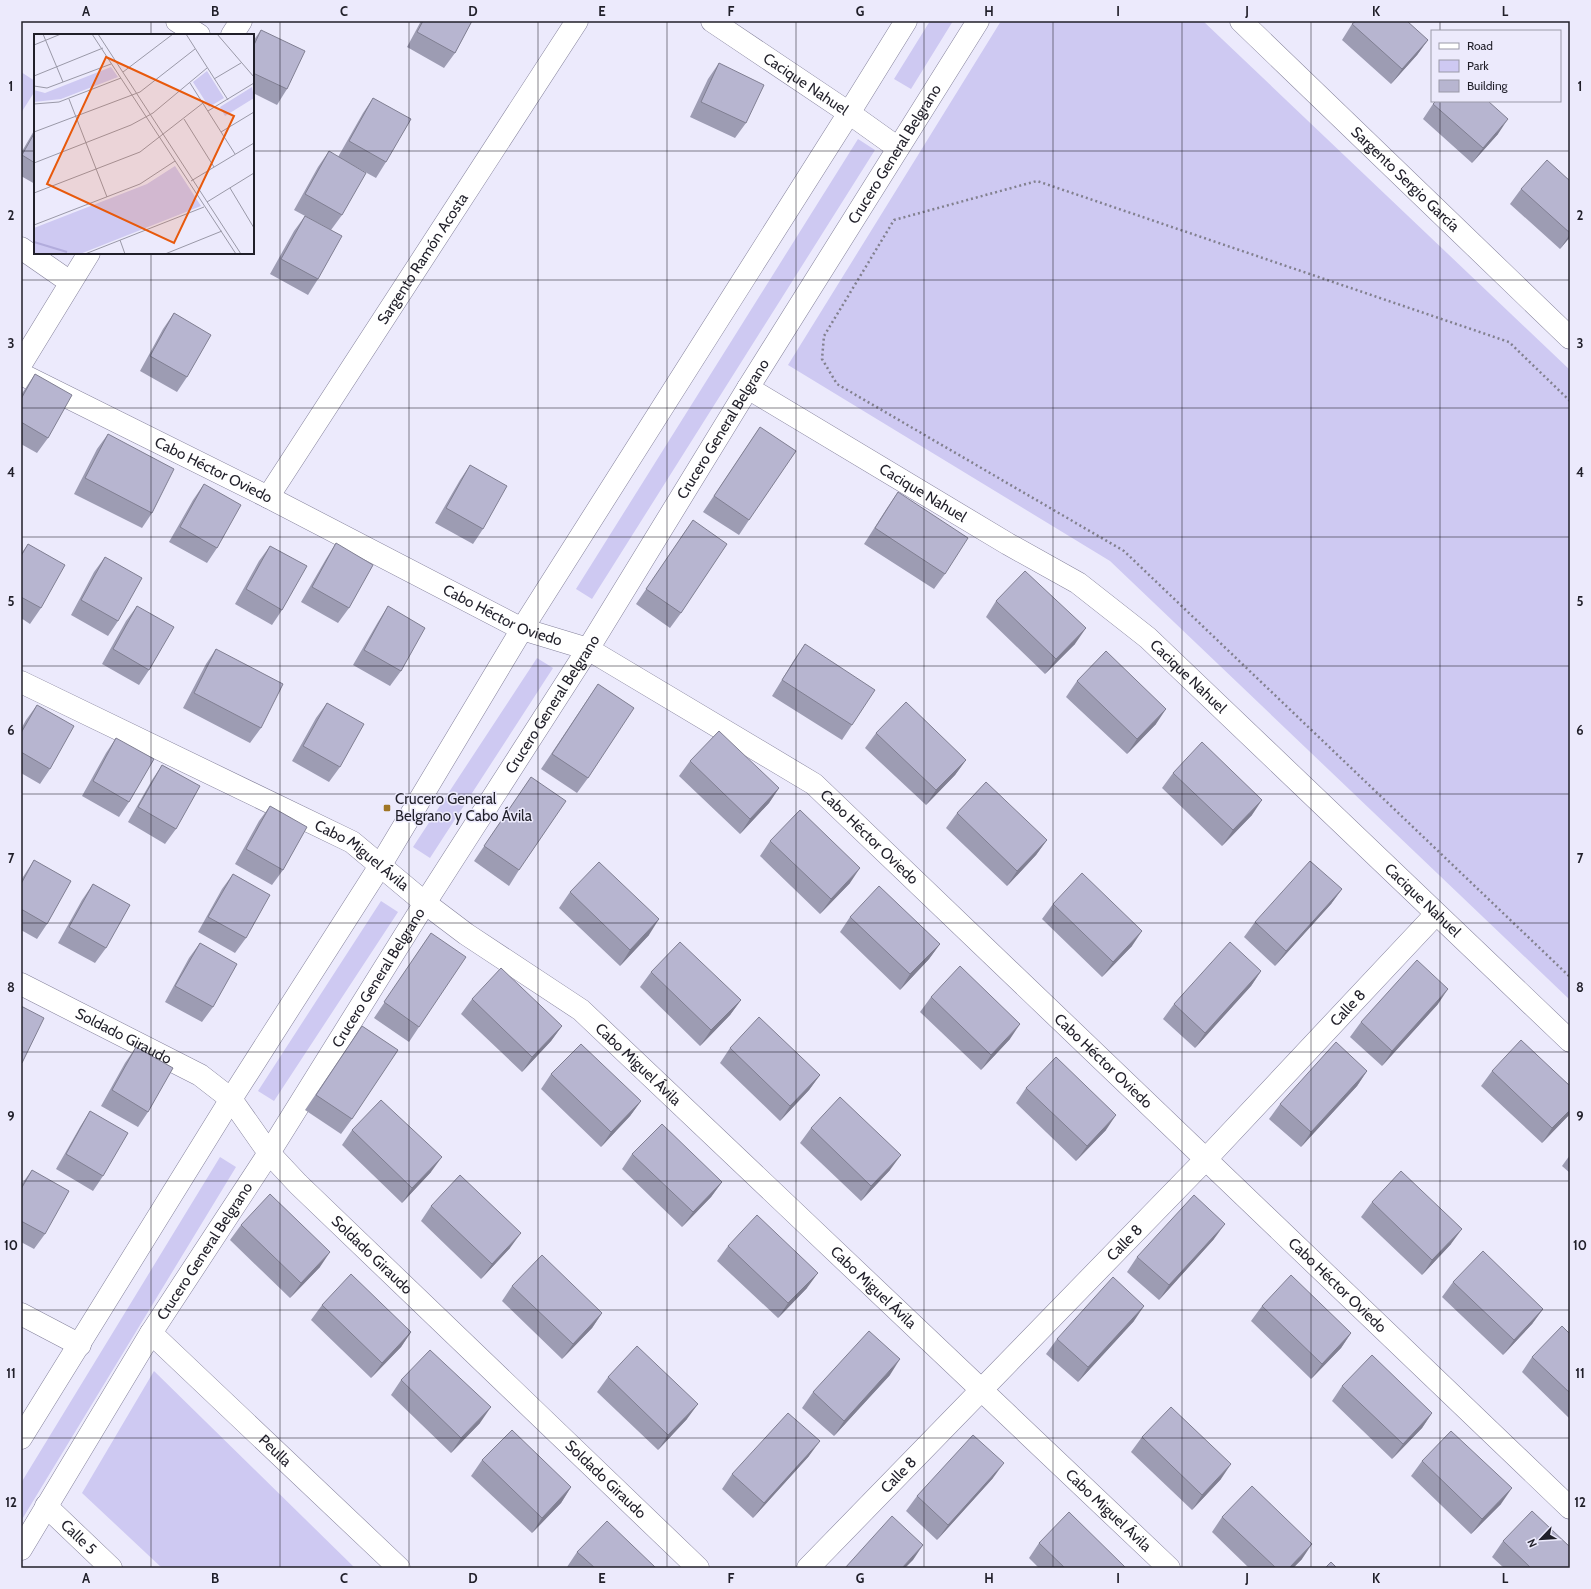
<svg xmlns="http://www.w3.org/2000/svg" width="1591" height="1589" viewBox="0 0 1591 1589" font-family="Cabin,sans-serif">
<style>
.green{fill:#cec9f2}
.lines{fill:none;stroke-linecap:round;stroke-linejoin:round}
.minor-casing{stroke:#84819b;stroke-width:23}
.path{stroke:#82808e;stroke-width:2.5;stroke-dasharray:2 3;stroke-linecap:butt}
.minor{stroke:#fff;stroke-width:22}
.wall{fill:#9d9cb3}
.shaded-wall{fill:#807f92}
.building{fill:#b7b5d0;stroke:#807f92}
.grid{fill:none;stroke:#201f29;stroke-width:1;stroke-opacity:0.55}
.poi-dot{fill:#a07625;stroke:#eceafc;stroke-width:1.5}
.labels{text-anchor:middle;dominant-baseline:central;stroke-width:3;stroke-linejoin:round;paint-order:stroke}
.street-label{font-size:15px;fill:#201f29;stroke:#eceafc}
.poi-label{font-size:15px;fill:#201f29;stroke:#eceafc;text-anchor:start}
.inset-river{fill:none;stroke:#b2acdc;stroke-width:2}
.inset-road{fill:none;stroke:#9a99a8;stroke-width:1}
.view{fill:#e8590c;fill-opacity:0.15;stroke:#e8590c;stroke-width:2}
.inset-edge{fill:none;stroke:#201f29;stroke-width:2}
.neatline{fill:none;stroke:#201f29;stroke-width:1.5}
.grid-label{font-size:13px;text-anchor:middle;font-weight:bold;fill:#201f29}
</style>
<rect width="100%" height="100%" fill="#eceafc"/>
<path class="green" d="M930,21H953L911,89L894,79Z
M1001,21H1203L1570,370V1000L1110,561L788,365Z
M21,72L35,81V91L21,113Z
M858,139L875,150L592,599L576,589Z
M537,658L553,668L430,858L413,847Z
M381,901L398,912L274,1101L258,1091Z
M220,1157L236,1167L21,1521V1483Z
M154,1371L355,1568H162L82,1493Z"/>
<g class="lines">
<defs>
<g id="minor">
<path d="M177,21L199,35"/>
<path id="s1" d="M712,21L849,113L898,148"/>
<path id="s2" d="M1241,21L1570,338"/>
<path d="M232,35L241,21"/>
<path d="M21,248L70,282"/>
<path d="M21,364L89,253"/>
<path id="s3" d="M21,374L268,497L522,629L588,649L814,784L1570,1508"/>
<path id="s4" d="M748,388L1008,544L1078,583L1148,638L1570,1041"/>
<path id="s5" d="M268,497L577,21"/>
<path id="s6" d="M21,682L352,842L425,903L466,934L581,1010L1169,1568"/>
<path id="s7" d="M21,984L200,1075L231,1099L269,1153L298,1184L698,1568"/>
<path d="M21,1314L80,1345"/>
<path id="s8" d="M151,1333L399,1568"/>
<path d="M21,1438L231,1099L380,866L522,629L849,113L906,21"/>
<path id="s9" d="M46,1506L111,1568"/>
<path id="s10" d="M21,1549L151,1333L269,1153L425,903L588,649L748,388L978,21"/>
<path id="s11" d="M808,1568L1206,1159L1436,914"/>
</g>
</defs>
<use href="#minor" class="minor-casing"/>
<path class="path" d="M1570,401L1509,342L1037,181L894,220L824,336L822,359L837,384L1124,551L1570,977"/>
<use href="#minor" class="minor"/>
</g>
<path class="wall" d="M421,21H472L455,53L444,68L407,47Z
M1352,24L1428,40L1417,55L1391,84L1342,40Z
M261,30L287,89L277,105L253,93V41Z
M719,63L746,123L735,138L690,117L708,79Z
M373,98L386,162L376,178L338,157L363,113Z
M1433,104L1498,134L1472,163L1423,119Z
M35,129V184L21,176V153Z
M329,151L342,215L331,230L294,210L318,167Z
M1570,181V237L1560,249L1510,204L1521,189Z
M305,216L318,279L308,295L270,274L294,231Z
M174,313L187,377L177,392L140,371L163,329Z
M35,374L48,438L37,453L21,444V395Z
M760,427L749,520L739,535L703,512Z
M108,434L152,513L142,528L74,494L97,449Z
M470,465L483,529L473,544L435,523L460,480Z
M204,484L217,548L207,563L169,542L193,500Z
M898,492L945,574L934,589L864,544L887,508Z
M693,520L681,613L670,628L636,604Z
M336,543L349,608L338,623L301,602L326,559Z
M28,544L41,608L30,624L21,618V554Z
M270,546L282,610L272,625L235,604L259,561Z
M105,557L118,621L108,636L71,615L94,572Z
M996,601L1075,644L1045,674L986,617Z
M137,606L149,670L139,685L102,664L126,621Z
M388,606L401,671L390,686L353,665L378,622Z
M805,644L852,725L842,740L772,696L794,660Z
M216,649L261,728L250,743L183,708L206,664Z
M1077,681L1156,724L1127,754L1066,697Z
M598,684L588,778L577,793L541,769Z
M327,703L340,767L329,782L292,761L316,718Z
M37,705L50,769L40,784L21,773V729L26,720Z
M876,733L966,760L955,775L926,805L865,748Z
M116,738L129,802L119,817L82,796L106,753Z
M690,761L779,788L769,803L740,834L679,776Z
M162,765L176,829L165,844L128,822L152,780Z
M1173,773L1252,815L1222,846L1162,788Z
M531,777L519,870L509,886L474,861Z
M270,806L283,870L272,885L235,864L259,821Z
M957,813L1047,840L1036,855L1007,886L946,828Z
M770,841L850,883L820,914L760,856Z
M34,860L47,924L37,939L21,930V880Z
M233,874L246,938L235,953L198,932L222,889Z
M93,884L106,948L95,963L58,943L82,900Z
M1342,889L1331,904L1275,966L1244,937L1255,922Z
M570,892L649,935L620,966L559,908Z
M1053,904L1132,946L1102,977L1042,919Z
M850,917L940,944L929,959L900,990L840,932Z
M431,933L419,1027L409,1042L374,1018Z
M200,943L213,1007L202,1022L165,1002L189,958Z
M1261,971L1251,986L1195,1048L1163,1019L1174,1004Z
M651,972L741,1000L730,1015L700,1046L640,987Z
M931,997L1010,1039L981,1070L920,1012Z
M472,999L562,1026L551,1041L522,1072L461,1014Z
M1438,1004L1382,1066L1350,1037L1361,1022Z
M362,1026L352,1119L341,1134L305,1110Z
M136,1047L148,1112L138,1127L101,1106L125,1063Z
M730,1048L820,1075L809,1090L780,1121L720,1063Z
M1367,1071L1357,1086L1301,1147L1269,1119L1280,1104Z
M1492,1071L1570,1086V1114L1542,1143L1481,1086Z
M551,1074L641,1101L630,1116L601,1147L541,1089Z
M1026,1088L1106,1130L1076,1161L1016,1103Z
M90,1111L103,1176L93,1191L56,1169L80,1127Z
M811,1128L890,1170L861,1201L800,1143Z
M352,1130L431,1172L402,1203L342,1145Z
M632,1154L722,1182L711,1197L682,1227L622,1169Z
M1570,1155V1173L1562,1166Z
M32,1170L45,1234L34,1249L21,1242V1185Z
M1372,1202L1451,1244L1422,1275L1361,1217Z
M431,1206L510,1248L481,1279L421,1221Z
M241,1225L320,1267L290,1298L230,1240Z
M1214,1239L1159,1300L1127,1272L1137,1257Z
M728,1246L807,1288L778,1318L717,1261Z
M1453,1282L1543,1309L1532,1324L1503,1355L1442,1297Z
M512,1286L602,1313L592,1328L562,1359L502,1301Z
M322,1305L411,1332L401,1347L371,1378L311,1320Z
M1262,1306L1351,1333L1341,1348L1311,1379L1251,1321Z
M1134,1321L1078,1382L1046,1354L1057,1339Z
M1570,1334V1419L1522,1372L1532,1357Z
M890,1375L834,1436L802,1408L813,1392Z
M608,1377L687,1419L658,1450L597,1392Z
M401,1380L480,1423L451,1453L391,1395Z
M1342,1386L1432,1413L1422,1428L1392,1459L1332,1401Z
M1142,1437L1221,1479L1192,1510L1131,1452Z
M809,1456L753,1518L722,1489L732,1474Z
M482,1460L571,1487L561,1503L532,1533L471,1476Z
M1422,1461L1501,1504L1471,1534L1411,1476Z
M993,1478L937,1540L906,1511L917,1496Z
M1222,1517L1302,1559L1293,1568H1249L1212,1532Z
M1503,1541L1570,1568H1504L1492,1557Z
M1039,1543L1126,1568H1039L1029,1558Z
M577,1552L656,1568H568L567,1567Z"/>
<path class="shaded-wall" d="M1428,40L1417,55L1391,84L1402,69Z
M1508,119L1498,134L1472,163L1483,148Z
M1570,234V237L1560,249Z
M1086,628L1075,644L1045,674L1056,659Z
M1166,709L1156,724L1127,754L1137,739Z
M966,760L955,775L926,805L936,790Z
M779,788L769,803L740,834L750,819Z
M1262,800L1252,815L1222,846L1233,830Z
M1047,840L1036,855L1007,886L1017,871Z
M860,868L850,883L820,914L831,899Z
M1342,889L1331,904L1275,966L1286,951Z
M659,919L649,935L620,966L630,950Z
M1142,931L1132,946L1102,977L1113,962Z
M940,944L929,959L900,990L910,974Z
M1261,971L1251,986L1195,1048L1205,1033Z
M1448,989L1438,1004L1382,1066L1392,1051Z
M741,1000L730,1015L700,1046L711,1030Z
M1020,1024L1010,1039L981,1070L991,1055Z
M562,1026L551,1041L522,1072L532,1057Z
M1367,1071L1357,1086L1301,1147L1311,1132Z
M820,1075L809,1090L780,1121L790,1106Z
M641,1101L630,1116L601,1147L611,1132Z
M1570,1110V1114L1542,1143L1552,1128Z
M1116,1115L1106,1130L1076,1161L1087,1146Z
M901,1155L890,1170L861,1201L871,1186Z
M442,1157L431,1172L402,1203L412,1188Z
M722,1182L711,1197L682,1227L693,1212Z
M1225,1224L1214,1239L1159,1300L1169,1285Z
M1462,1229L1451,1244L1422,1275L1432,1260Z
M521,1233L510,1248L481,1279L492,1264Z
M330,1252L320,1267L290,1298L301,1283Z
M818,1273L807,1288L778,1318L788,1303Z
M1144,1306L1134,1321L1078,1382L1088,1367Z
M1543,1309L1532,1324L1503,1355L1514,1340Z
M602,1313L592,1328L562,1359L573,1344Z
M411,1332L401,1347L371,1378L382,1363Z
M1351,1333L1341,1348L1311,1379L1322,1364Z
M900,1359L890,1375L834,1436L844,1421Z
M698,1404L687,1419L658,1450L668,1435Z
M491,1407L480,1423L451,1453L461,1438Z
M1432,1413L1422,1428L1392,1459L1403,1444Z
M820,1441L809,1456L753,1518L764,1503Z
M1004,1463L993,1478L937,1540L948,1525Z
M1231,1464L1221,1479L1192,1510L1202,1495Z
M571,1487L561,1503L532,1533L542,1518Z
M1512,1488L1501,1504L1471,1534L1482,1519Z
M1312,1544L1302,1559L1293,1568H1289Z
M923,1545L913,1560L905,1568H902Z"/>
<path class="building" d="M423,21H472L455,53L417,32Z
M1356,21H1407L1428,40L1402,69L1352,24Z
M261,30L305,51L287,89L253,73V47Z
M719,63L764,85L746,123L701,102Z
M373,98L411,119L386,162L349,141Z
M1436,101H1488L1508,119L1483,148L1433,104Z
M35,132V163L22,155Z
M329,151L366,173L342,215L305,194Z
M1547,160L1570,181V233L1521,189Z
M305,216L342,236L318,279L281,259Z
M174,313L211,335L187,377L150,356Z
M35,374L72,395L48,438L21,422V399Z
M760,427L796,451L749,520L714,496Z
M108,434L174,469L152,513L85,478Z
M470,465L507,486L483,529L446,508Z
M204,484L241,505L217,548L180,527Z
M898,492L968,538L945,574L875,528Z
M693,520L727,544L681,613L646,589Z
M336,543L373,565L349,608L312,587Z
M28,544L65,565L41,608L21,597V556Z
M270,546L307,566L282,610L246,589Z
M105,557L142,578L118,621L81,600Z
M1025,571L1086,628L1056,659L996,601Z
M137,606L174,627L149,670L113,649Z
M388,606L425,628L401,671L364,650Z
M805,644L875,690L852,725L782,680Z
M216,649L283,684L261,728L194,693Z
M1106,651L1166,709L1137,739L1077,681Z
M598,684L634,708L588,778L552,754Z
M906,702L966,760L936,790L876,733Z
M327,703L364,724L340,767L303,746Z
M37,705L74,726L50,769L21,752V733Z
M719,731L779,788L750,819L690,761Z
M116,738L154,759L129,802L93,781Z
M1202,742L1262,800L1233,830L1173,773Z
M162,765L200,786L176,829L138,807Z
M531,777L566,801L519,870L484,846Z
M986,782L1047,840L1017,871L957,813Z
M270,806L307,827L283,870L246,849Z
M800,810L860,868L831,899L770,841Z
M34,860L71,881L47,924L21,909V884Z
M1310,861L1342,889L1286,951L1255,922Z
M599,862L659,919L630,950L570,892Z
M1082,873L1142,931L1113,962L1053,904Z
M233,874L270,895L246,938L208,917Z
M93,884L130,905L106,948L69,927Z
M879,886L940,944L910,974L850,917Z
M431,933L466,957L419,1027L384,1002Z
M680,942L741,1000L711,1030L651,972Z
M1230,942L1261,971L1205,1033L1174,1004Z
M200,943L237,964L213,1007L175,986Z
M1417,960L1448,989L1392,1051L1361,1022Z
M960,966L1020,1024L991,1055L931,997Z
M501,968L562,1026L532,1057L472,999Z
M21,1006L44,1018L22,1063L21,1062Z
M759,1017L820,1075L790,1106L730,1048Z
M362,1026L398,1050L352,1119L316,1095Z
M1521,1040L1570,1086V1110L1552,1128L1492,1071Z
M1336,1042L1367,1071L1311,1132L1280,1104Z
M581,1044L641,1101L611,1132L551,1074Z
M136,1047L173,1068L148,1112L112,1090Z
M1056,1057L1116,1115L1087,1146L1026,1088Z
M840,1097L901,1155L871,1186L811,1128Z
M381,1100L442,1157L412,1188L352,1130Z
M90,1111L128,1133L103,1176L66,1154Z
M662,1124L722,1182L693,1212L632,1154Z
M32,1170L69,1191L45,1234L21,1221V1189Z
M1401,1171L1462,1229L1432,1260L1372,1202Z
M460,1175L521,1233L492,1264L431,1206Z
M270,1194L330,1252L301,1283L241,1225Z
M1194,1195L1225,1224L1169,1285L1137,1257Z
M757,1215L818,1273L788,1303L728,1246Z
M1483,1251L1543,1309L1514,1340L1453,1282Z
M542,1255L602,1313L573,1344L512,1286Z
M351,1274L411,1332L382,1363L322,1305Z
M1291,1275L1351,1333L1322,1364L1262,1306Z
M1113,1277L1144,1306L1088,1367L1057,1339Z
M1562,1326L1570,1334V1393L1532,1357Z
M869,1331L900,1359L844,1421L813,1392Z
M637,1346L698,1404L668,1435L608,1377Z
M430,1350L491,1407L461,1438L401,1380Z
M1372,1355L1432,1413L1403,1444L1342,1386Z
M1171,1407L1231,1464L1202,1495L1142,1437Z
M788,1413L820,1441L764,1503L732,1474Z
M512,1430L571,1487L542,1518L482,1460Z
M1451,1431L1512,1488L1482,1519L1422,1461Z
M973,1435L1004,1463L948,1525L917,1496Z
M1252,1486L1312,1544L1289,1568H1276L1222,1517Z
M1532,1511L1570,1547V1568H1531L1503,1541Z
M1069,1512L1126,1568H1065L1039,1543Z
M892,1516L923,1545L902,1568H845Z
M607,1521L656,1568H595L577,1552Z
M1331,1562L1337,1568H1325Z"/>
<path class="grid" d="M151,21V35M280,21V1568M409,21V1568M538,21V1568M667,21V1568M796,21V1568M924,21V1568M1053,21V1568M1182,21V1568M1311,21V1568M1440,21V31M1440,101V1568M21,151H35M253,151H1570M151,253V1568M21,280H1570M21,408H1570M21,537H1570M21,666H1570M21,794H1570M21,923H1570M21,1052H1570M21,1181H1570M21,1310H1570M21,1438H1570"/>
<rect class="poi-dot" x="383" y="804" width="8" height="8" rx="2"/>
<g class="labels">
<g class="street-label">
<text stroke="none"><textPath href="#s1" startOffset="113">Cacique Nahuel</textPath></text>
<text stroke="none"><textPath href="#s10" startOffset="1646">Crucero General Belgrano</textPath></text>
<text stroke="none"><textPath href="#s2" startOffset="228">Sargento Sergio García</textPath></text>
<text stroke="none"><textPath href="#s5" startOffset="284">Sargento Ramón Acosta</textPath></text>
<text stroke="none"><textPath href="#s10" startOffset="1322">Crucero General Belgrano</textPath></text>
<text stroke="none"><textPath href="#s3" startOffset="215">Cabo Héctor Oviedo</textPath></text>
<text stroke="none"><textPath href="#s4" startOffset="204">Cacique Nahuel</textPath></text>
<text stroke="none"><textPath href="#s3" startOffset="539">Cabo Héctor Oviedo</textPath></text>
<text stroke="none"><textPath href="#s4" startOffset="528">Cacique Nahuel</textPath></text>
<text stroke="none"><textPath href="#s10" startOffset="998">Crucero General Belgrano</textPath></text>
<text stroke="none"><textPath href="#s3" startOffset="971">Cabo Héctor Oviedo</textPath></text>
<text stroke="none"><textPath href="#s6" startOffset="383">Cabo Miguel Ávila</textPath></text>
<text stroke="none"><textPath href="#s4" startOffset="852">Cacique Nahuel</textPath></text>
<text stroke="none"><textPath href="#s10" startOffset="674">Crucero General Belgrano</textPath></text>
<text stroke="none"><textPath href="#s11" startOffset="778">Calle 8</textPath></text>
<text stroke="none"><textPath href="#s7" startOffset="115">Soldado Giraudo</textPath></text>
<text stroke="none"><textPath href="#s3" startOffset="1295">Cabo Héctor Oviedo</textPath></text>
<text stroke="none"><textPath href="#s6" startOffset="731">Cabo Miguel Ávila</textPath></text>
<text stroke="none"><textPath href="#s11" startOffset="454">Calle 8</textPath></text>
<text stroke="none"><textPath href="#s10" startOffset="350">Crucero General Belgrano</textPath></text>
<text stroke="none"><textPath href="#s7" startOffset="451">Soldado Giraudo</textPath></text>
<text stroke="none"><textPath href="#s3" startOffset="1619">Cabo Héctor Oviedo</textPath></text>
<text stroke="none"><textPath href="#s6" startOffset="1055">Cabo Miguel Ávila</textPath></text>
<text stroke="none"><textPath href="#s8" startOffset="171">Peulla</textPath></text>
<text stroke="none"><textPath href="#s11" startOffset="130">Calle 8</textPath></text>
<text stroke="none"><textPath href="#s7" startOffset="775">Soldado Giraudo</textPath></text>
<text stroke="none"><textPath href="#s6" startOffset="1379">Cabo Miguel Ávila</textPath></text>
<text stroke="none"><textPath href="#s9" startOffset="45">Calle 5</textPath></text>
</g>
<g class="poi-label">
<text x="395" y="799">Crucero General<tspan x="395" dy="17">Belgrano y Cabo Ávila</tspan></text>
</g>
</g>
<g transform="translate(34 34)">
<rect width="220" height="220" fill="#eceafc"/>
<path d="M77,33L84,43L27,65L0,68V56L11,59ZM173,37L190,64L175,73L159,48ZM218,53L220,64L191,82L186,73ZM141,132L167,172L46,220H0V194L113,150Z" fill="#cec9f2"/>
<path class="inset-river" d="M0,208L33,218"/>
<path class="inset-road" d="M9,0L29,48M58,0L202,220M64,0L207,220M152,0L194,66M183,0L220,43M0,11L27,0M89,38L139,0M0,42L69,14M180,45L207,29M156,49L201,120M0,52L13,54L77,30M35,65L73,163M0,70L25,68L87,44M174,77L220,49M150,85L180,133M0,98L106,58L161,15M187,98L220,78M0,129L97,91L119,79L173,34M157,147L220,109M196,154L220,194M0,159L106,118L169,69M173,168L220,139M0,191L106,150L141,127M86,206L91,220M51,220L170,173M131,220L188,197"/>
<path class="view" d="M72,23L200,82L140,209L13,150Z"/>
<rect width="220" height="220" class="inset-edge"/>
</g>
<rect width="1591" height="1589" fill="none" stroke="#eceafc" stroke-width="44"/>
<rect x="1431" y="30" width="130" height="72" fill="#eceafc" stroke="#9a99a8"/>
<rect x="1439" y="43" width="20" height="6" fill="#ffffff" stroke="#9a99a8"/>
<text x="1467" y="50" font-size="12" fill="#201f29">Road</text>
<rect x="1439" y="60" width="20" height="12" fill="#cec9f2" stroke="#9a99a8"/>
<text x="1467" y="70" font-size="12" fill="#201f29">Park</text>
<rect x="1439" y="80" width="20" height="12" fill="#b7b5d0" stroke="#9a99a8"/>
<text x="1467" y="90" font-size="12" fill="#201f29">Building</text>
<g transform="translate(1541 1539) rotate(245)" stroke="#eceafc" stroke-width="3" paint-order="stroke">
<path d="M0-3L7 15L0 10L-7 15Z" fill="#201f29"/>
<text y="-6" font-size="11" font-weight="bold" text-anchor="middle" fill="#201f29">N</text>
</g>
<rect x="22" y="22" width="1547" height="1545" class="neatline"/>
<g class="grid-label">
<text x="86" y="16">A</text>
<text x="215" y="16">B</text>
<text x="344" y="16">C</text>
<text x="473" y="16">D</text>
<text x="602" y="16">E</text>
<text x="731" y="16">F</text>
<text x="860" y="16">G</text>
<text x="989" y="16">H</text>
<text x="1118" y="16">I</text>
<text x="1247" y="16">J</text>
<text x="1376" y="16">K</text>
<text x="1505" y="16">L</text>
<text x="11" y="91">1</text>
<text x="1580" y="91">1</text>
<text x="11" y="220">2</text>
<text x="1580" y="220">2</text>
<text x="11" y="348">3</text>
<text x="1580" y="348">3</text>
<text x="11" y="477">4</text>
<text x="1580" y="477">4</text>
<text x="11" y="606">5</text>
<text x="1580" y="606">5</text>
<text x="11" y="735">6</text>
<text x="1580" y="735">6</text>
<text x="11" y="863">7</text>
<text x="1580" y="863">7</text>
<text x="11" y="992">8</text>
<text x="1580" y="992">8</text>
<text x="11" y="1121">9</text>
<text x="1580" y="1121">9</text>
<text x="11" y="1250">10</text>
<text x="1580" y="1250">10</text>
<text x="11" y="1378">11</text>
<text x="1580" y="1378">11</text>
<text x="11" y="1507">12</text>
<text x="1580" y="1507">12</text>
<text x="86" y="1583">A</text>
<text x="215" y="1583">B</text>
<text x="344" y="1583">C</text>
<text x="473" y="1583">D</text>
<text x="602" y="1583">E</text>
<text x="731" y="1583">F</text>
<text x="860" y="1583">G</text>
<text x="989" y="1583">H</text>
<text x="1118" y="1583">I</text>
<text x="1247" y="1583">J</text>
<text x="1376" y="1583">K</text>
<text x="1505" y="1583">L</text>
</g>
</svg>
